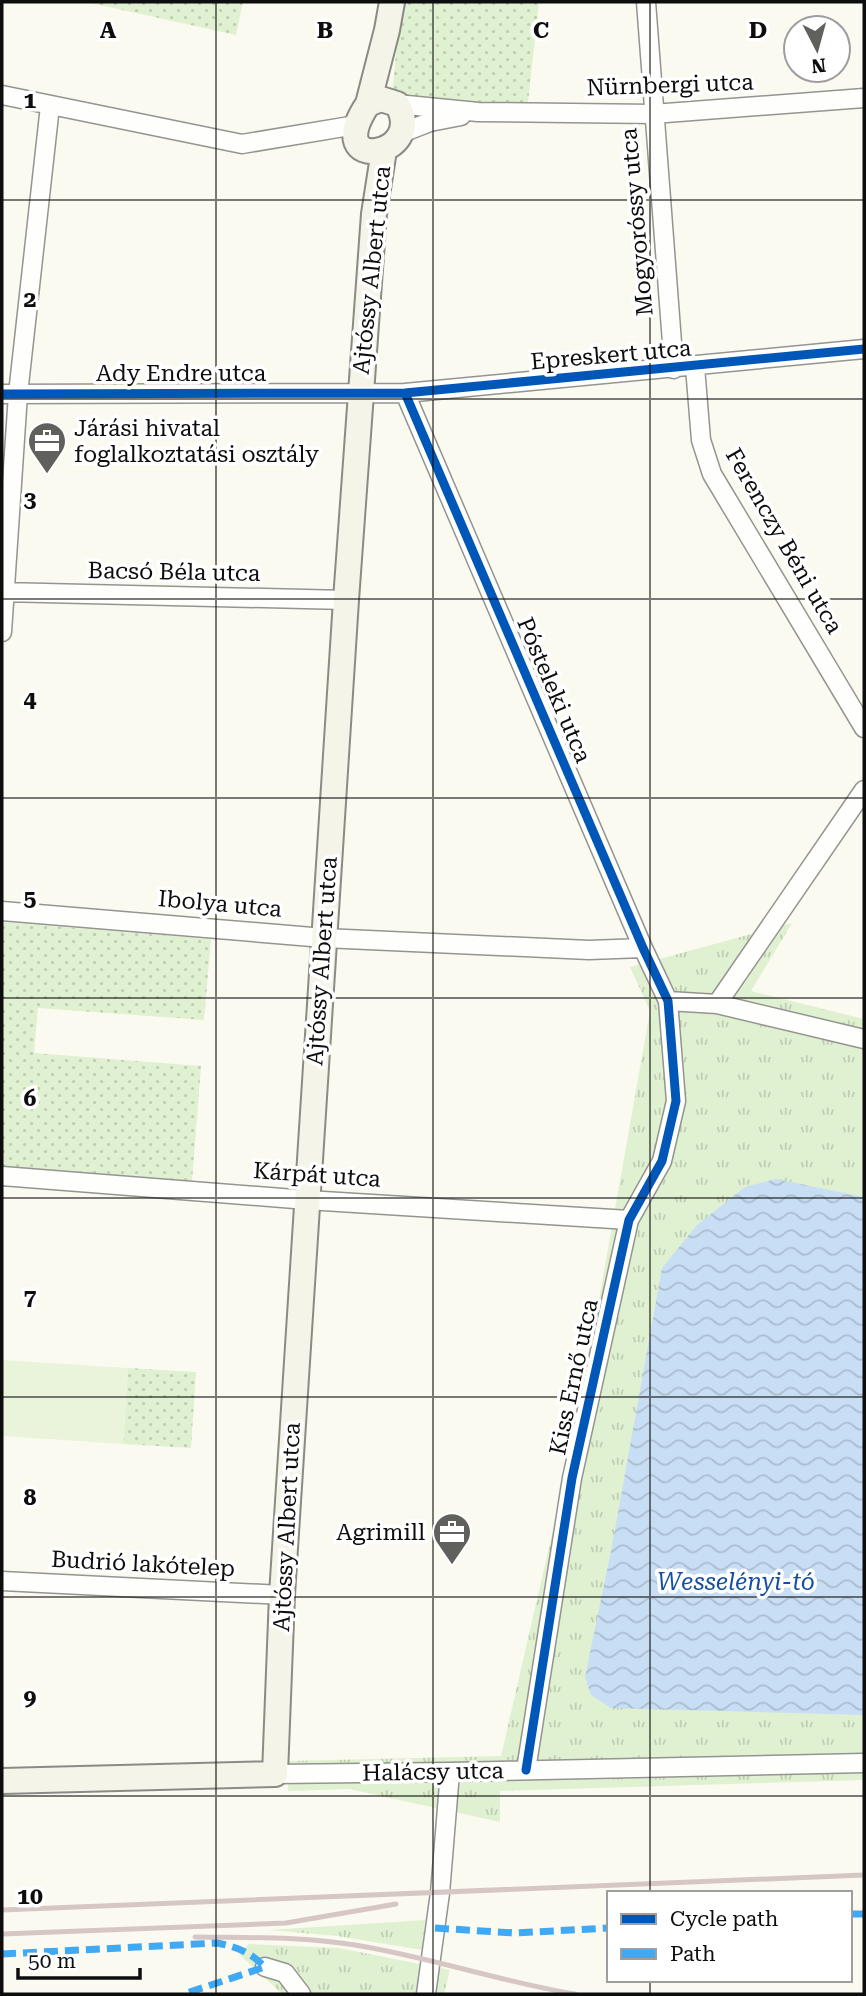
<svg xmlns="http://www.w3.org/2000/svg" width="866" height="1996" viewBox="0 0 866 1996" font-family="'Roboto Serif',serif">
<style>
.grass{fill:url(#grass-tufts)}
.park{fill:url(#park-dots)}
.pitch{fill:#eaf4db}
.water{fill:url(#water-waves)}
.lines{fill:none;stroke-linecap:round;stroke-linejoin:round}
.minor-casing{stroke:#949490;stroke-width:21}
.secondary-casing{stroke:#8b8a86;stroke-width:28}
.minor{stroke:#fefefd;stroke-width:18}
.secondary{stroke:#f4f5e8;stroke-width:24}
.rail{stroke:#d7c7c4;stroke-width:5}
.quiet{stroke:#3fa9f5;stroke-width:7;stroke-dasharray:14 7;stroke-linecap:butt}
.cycleway-casing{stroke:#fff;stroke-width:13}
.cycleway{stroke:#0057b8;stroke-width:9}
.grid{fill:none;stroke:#0d0d0d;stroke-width:2;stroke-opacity:0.55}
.labels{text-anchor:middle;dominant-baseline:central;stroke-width:7;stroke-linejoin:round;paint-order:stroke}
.street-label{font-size:23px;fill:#0d0d0d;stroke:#fff}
.poi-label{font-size:23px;fill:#0d0d0d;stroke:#fff;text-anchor:start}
.water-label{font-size:24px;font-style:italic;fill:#164f9f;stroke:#fff}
.grid-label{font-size:23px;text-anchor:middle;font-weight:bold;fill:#0d0d0d;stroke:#fff;stroke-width:7;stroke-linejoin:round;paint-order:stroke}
</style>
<defs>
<pattern id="grass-tufts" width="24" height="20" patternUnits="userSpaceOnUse" patternTransform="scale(1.75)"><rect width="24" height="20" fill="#e0f1d1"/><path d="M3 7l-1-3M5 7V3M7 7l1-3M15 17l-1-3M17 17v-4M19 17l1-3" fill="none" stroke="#bfcdb2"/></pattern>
<pattern id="park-dots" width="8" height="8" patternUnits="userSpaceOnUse" patternTransform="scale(1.75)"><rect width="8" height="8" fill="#e0f1d1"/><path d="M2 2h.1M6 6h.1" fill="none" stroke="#bfcdb2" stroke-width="1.8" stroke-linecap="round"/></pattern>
<pattern id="water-waves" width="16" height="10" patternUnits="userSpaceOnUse" patternTransform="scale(1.75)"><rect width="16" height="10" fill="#c8def4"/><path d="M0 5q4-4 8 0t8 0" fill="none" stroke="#abbdd0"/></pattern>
</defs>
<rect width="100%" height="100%" fill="#fbfaf1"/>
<path class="grass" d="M792,923L751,991L864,1019V1780L500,1791V1822L349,1789L288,1791L289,1761L501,1756L567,1469L586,1373L650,1011L630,967Z
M425,1920L422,1950L337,1936L269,1930Z
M248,1944L339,1948L450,1970L444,1994H282L240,1955Z"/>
<path class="park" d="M86,2H243L236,35Z
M401,2H539L527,111L404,116L392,95Z
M2,922L211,939L204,1020L38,1008L34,1053L201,1066L192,1181L2,1166Z
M128,1368L196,1372L191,1448L123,1444Z"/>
<path class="pitch" d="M2,1360L128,1368L123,1444L2,1436Z"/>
<path class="water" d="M776,1179L864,1197V1715L611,1708L591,1695L585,1677L612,1546L662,1268L697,1225L745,1187Z"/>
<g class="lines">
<defs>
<path id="minor" d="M646,2L674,369
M2,95L242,144L356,125
M397,104L478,112L653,114L864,98
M399,134L430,122L461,116
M695,367L701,440L712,474L864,728
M405,393L643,948L668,1001L676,1101L662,1161L629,1220L572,1478L526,1770
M2,394L405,393L864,349
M2,592L346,600
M2,632L18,394L50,106
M2,911L324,938L589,950L643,948
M668,1001L717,1004L864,1039
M717,1004L864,790
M2,1176L307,1200L629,1220
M2,1581L282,1595
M275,1774L450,1772L864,1763
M265,1967L285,1973L301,1994
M426,1994L440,1893L450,1772"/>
<path id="secondary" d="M381,99L397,104C429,157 319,176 368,104Z
M368,104L387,30L392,2
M2,1781L275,1774L282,1595L346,600L374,214L384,150"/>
</defs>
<use href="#minor" class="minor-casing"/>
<use href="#secondary" class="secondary-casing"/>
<use href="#minor" class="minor"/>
<use href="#secondary" class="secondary"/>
<path class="rail" d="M2,1910L864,1875
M2,1934L286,1923L396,1904
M195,1937C249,1938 302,1936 355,1945C430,1957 501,1982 575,1994"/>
<path class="quiet" d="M850,1914H864
M435,1928L514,1933L609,1928
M2,1954L217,1943C237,1947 250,1952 265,1967L184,1994"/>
<defs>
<path id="cycleway" d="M405,393L643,948L668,1001L676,1101L662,1161L629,1220L572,1478L526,1770
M2,394L405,393L864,349"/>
</defs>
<use href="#cycleway" class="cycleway-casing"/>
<use href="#cycleway" class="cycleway"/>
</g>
<path class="grid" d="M216,2V1994M433,2V1994M650,2V1893M2,200H864M2,399H864M2,599H864M2,798H864M2,998H864M2,1198H864M2,1397H864M2,1597H864M2,1796H864M650,1980V1994"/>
<defs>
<symbol id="office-pin" viewBox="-11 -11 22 30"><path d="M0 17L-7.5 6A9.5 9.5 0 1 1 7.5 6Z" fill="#60605d" stroke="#fff"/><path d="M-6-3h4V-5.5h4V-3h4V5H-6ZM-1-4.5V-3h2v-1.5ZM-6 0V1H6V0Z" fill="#fff"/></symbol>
</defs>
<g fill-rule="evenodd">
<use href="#office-pin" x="25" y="419" width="44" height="60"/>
<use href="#office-pin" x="430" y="1510" width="44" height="60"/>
</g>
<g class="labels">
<g class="street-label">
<text transform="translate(670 85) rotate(-2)">Nürnbergi utca</text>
<text transform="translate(637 222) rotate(-95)">Mogyoróssy utca</text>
<text transform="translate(372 270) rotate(-84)">Ajtóssy Albert utca</text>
<text transform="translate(611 355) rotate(-5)">Epreskert utca</text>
<text x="181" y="373">Ady Endre utca</text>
<text transform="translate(784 541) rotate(60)">Ferenczy Béni utca</text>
<text transform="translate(174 572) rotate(1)">Bacsó Béla utca</text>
<text transform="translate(554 690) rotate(67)">Pósteleki utca</text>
<text transform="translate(220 904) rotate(5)">Ibolya utca</text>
<text transform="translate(322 961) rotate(-86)">Ajtóssy Albert utca</text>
<text transform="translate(317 1175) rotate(4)">Kárpát utca</text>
<text transform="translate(574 1377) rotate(-78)">Kiss Ernő utca</text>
<text transform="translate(287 1527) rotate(-87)">Ajtóssy Albert utca</text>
<text transform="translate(143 1564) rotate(3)">Budrió lakótelep</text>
<text transform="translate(433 1772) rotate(-1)">Halácsy utca</text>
</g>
<g class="poi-label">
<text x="74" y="428">Járási hivatal<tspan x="74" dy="26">foglalkoztatási osztály</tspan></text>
<text x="425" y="1532" text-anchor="end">Agrimill</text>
</g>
<g class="water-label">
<text x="736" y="1582">Wesselényi-tó</text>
</g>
</g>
<g class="grid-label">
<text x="108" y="38">A</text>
<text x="325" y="38">B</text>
<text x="541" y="38">C</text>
<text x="758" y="38">D</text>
<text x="30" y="108">1</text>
<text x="30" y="307">2</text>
<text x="30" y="507">3</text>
<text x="30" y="707">4</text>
<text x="30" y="906">5</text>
<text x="30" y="1106">6</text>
<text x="30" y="1305">7</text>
<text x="30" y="1505">8</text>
<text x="30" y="1705">9</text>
<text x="30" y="1904">10</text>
</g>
<rect width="866" height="1996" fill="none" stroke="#0d0d0d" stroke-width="7"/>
<rect x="607" y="1891" width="245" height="91" fill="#ffffff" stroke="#9e9e9e" stroke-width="2"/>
<rect x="621" y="1914" width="35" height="10" fill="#0057b8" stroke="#9e9e9e" stroke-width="2"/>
<text x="670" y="1926" font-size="21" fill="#0d0d0d">Cycle path</text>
<rect x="621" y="1949" width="35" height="10" fill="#3fa9f5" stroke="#9e9e9e" stroke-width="2"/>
<text x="670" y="1961" font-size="21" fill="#0d0d0d">Path</text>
<g transform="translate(817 49) rotate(174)"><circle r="33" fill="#ffffff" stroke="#9e9e9e" stroke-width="2"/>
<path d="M0-5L12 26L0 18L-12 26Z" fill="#60605d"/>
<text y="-10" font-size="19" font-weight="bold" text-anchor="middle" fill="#0d0d0d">N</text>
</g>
<path d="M18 1968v10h122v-10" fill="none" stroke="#0d0d0d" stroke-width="3.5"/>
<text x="28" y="1968" font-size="21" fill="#0d0d0d" stroke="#ffffff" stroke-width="5" paint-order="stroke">50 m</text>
</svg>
